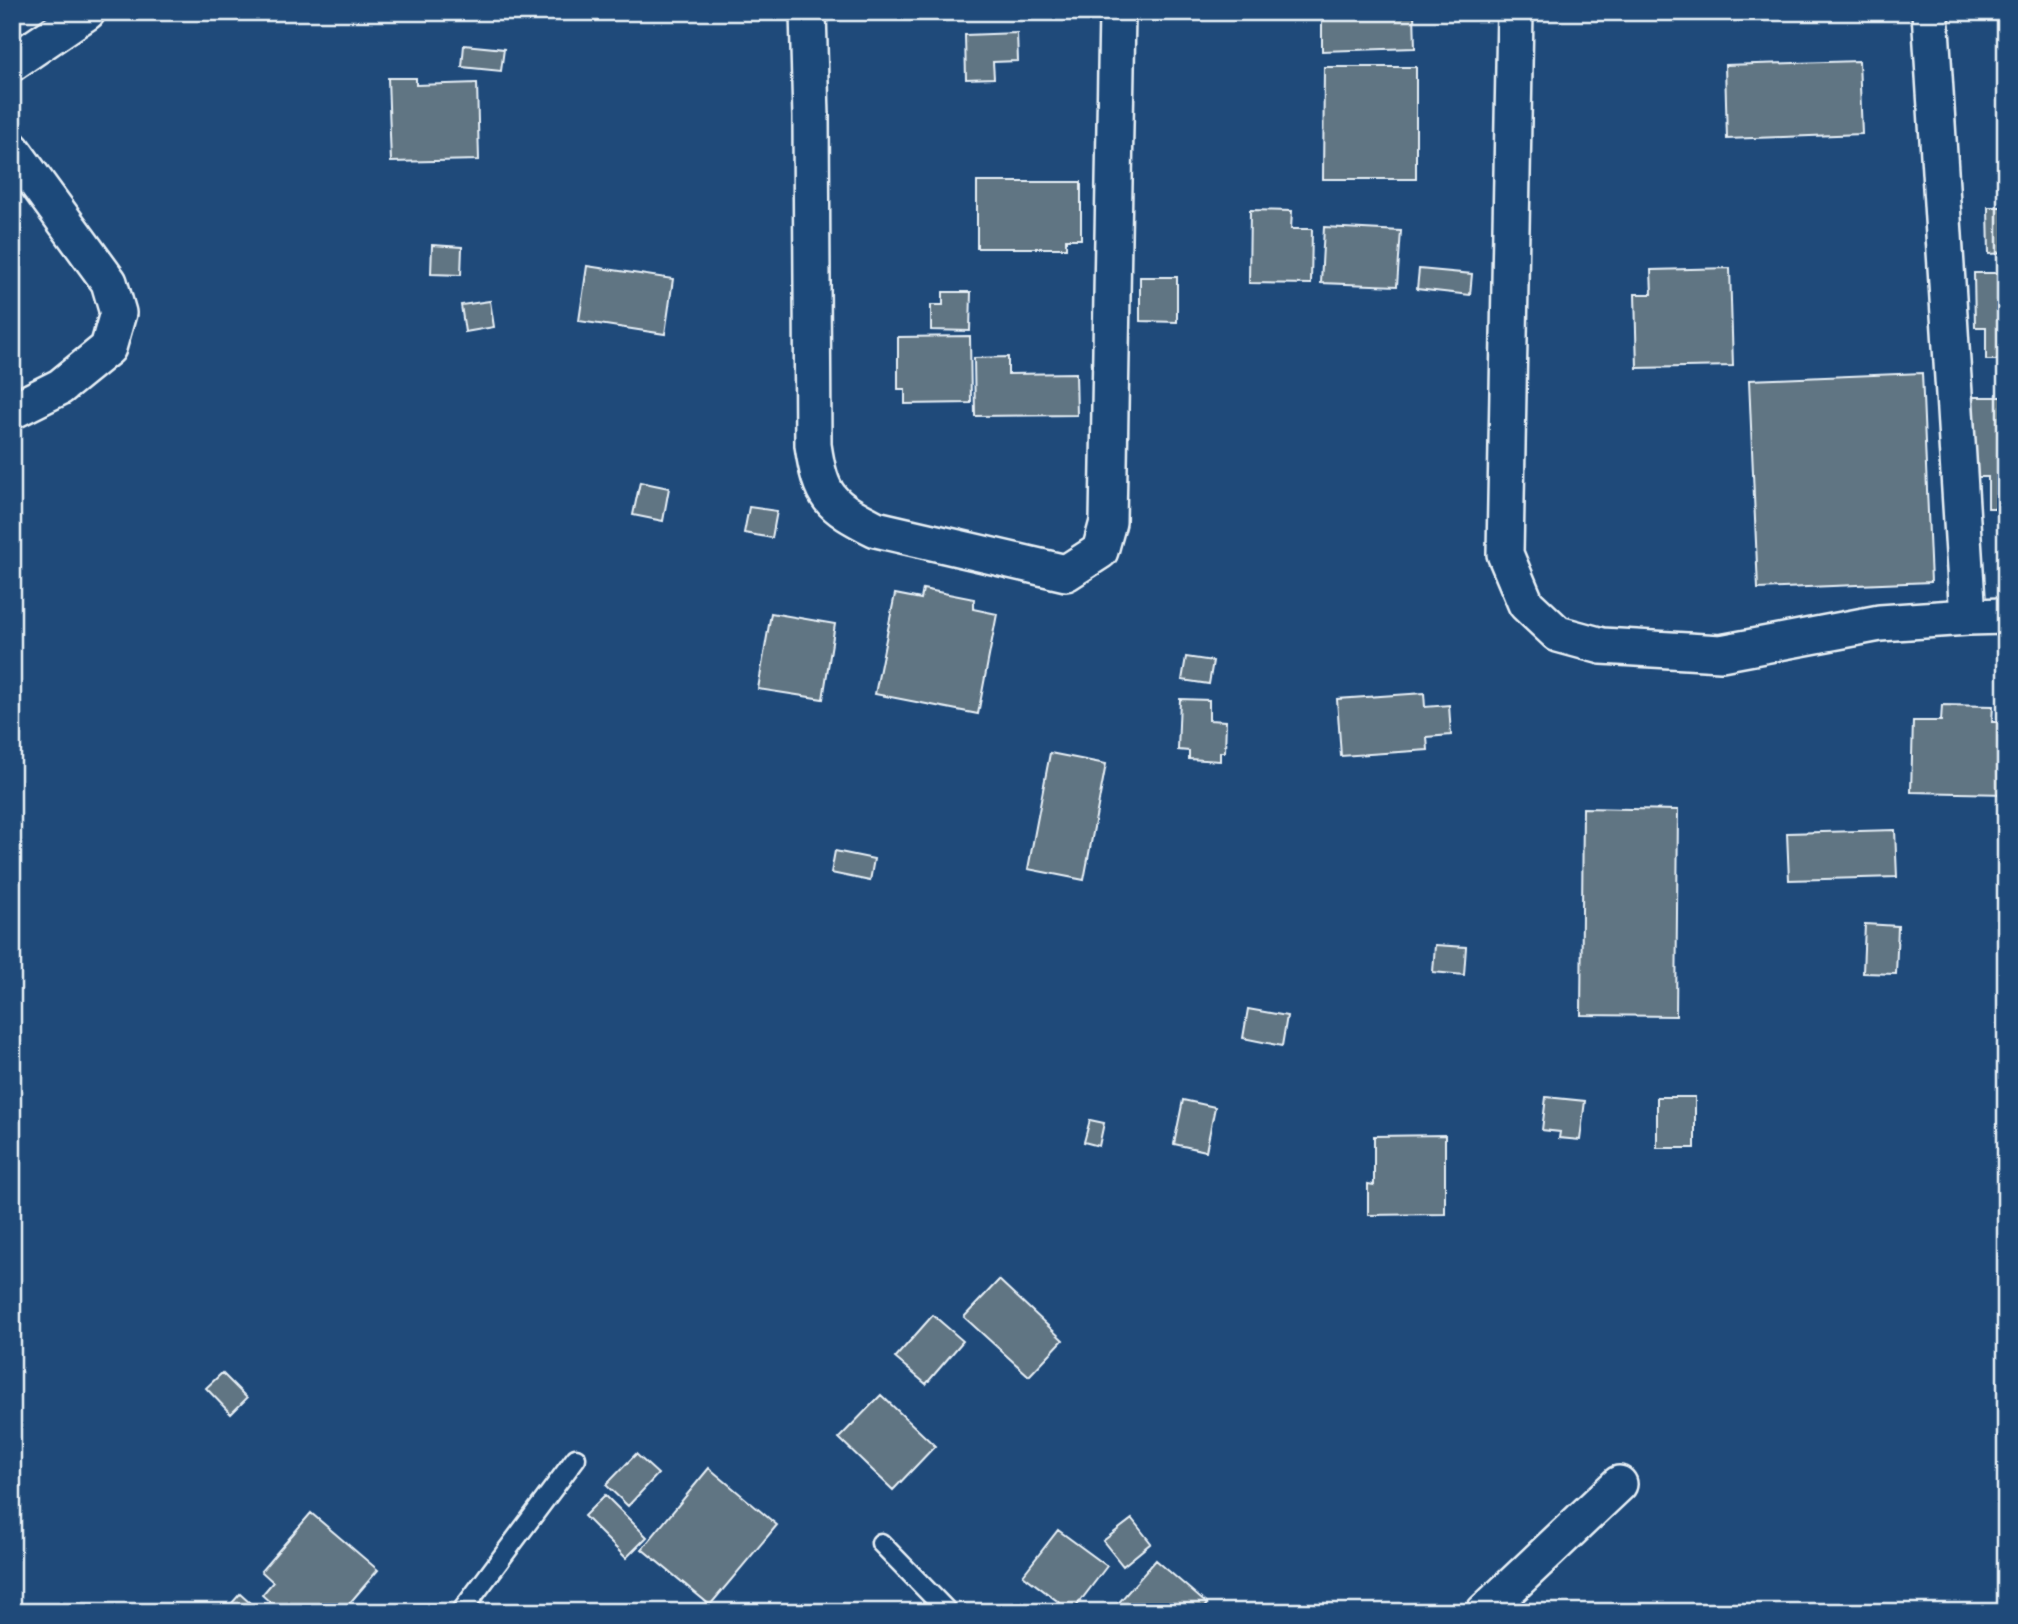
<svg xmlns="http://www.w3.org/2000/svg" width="2018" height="1624" viewBox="0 0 2018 1624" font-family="Caveat,sans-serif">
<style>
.building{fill:#617583;stroke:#e8f1f8;stroke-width:2}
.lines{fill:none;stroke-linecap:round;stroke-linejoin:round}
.service-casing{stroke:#e8f1f8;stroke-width:23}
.minor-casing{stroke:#e8f1f8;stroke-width:40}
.service{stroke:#1f4a7a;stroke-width:18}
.minor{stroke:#1f4a7a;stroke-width:35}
</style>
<rect width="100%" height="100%" fill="#1f4a7a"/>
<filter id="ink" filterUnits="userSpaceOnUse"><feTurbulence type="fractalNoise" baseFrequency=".0143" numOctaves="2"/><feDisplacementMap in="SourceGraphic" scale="14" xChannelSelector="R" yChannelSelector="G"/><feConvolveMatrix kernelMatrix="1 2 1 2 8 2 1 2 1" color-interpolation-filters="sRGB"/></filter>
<g filter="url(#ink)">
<path class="building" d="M1322,12H1414L1415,48L1322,51Z
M1017,33L1018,61L993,62L994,78L966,79L965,35Z
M464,45L504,49L501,71L462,67Z
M1859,61L1862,134L1727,139L1725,65Z
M1324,67H1416V179H1323Z
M388,78H416V85L477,83L479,160L391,162Z
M977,182H1081V239H1066V248H977Z
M1988,207H2006V253L1989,254Z
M1250,210L1292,211L1291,229H1312L1311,284L1249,283Z
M1324,227L1401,231L1397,286L1321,283Z
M432,245L462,247L461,275L431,274Z
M587,266L673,279L665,334L579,321Z
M1730,268L1733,366L1637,368L1635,294H1652L1651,270Z
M1419,269L1472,274L1470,295L1417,289Z
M1974,273H2006V360H1986V327H1975Z
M1140,277H1177V322L1140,321Z
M943,292H971L970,331L931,330V305H943Z
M490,301L494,327L465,332L461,305Z
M970,336L971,403L905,404V389H898V337Z
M1008,357V374L1076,373L1077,415L975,416L974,358Z
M1922,373L1931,582L1758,589L1749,380Z
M1971,397H2006V508H1988V477H1969Z
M640,482L669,488L663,521L633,515Z
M749,507L777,511L772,538L744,533Z
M923,589L974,599L973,609L997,614L978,714L875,694L895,594L921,599Z
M771,613L835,624L823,699L758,689Z
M1186,657L1213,661L1209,684L1182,680Z
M1424,693L1425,707L1449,705L1451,735L1427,737L1428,750L1341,756L1337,699Z
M1180,699L1209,700V720L1226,721L1225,752H1220V761L1189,759V751L1178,750Z
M1942,705L1993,706L1992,722H2006V794L1911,792L1913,721H1941Z
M1050,753L1106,764L1084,880L1028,869Z
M1583,808L1678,810L1676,1016L1581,1015Z
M1895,830L1897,877L1789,880L1787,833Z
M835,851L874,859L870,881L831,873Z
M1865,924L1898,926L1896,974L1863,973Z
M1435,945L1466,947L1464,975L1433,972Z
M1248,1009L1287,1016L1282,1046L1243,1038Z
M1546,1097L1585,1101L1580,1140L1559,1138L1560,1132L1542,1130Z
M1657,1097H1695V1148H1657Z
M1183,1100L1215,1107L1206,1151L1174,1144Z
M1090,1120L1104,1123L1099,1146L1084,1142Z
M1445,1135V1214L1368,1215V1184L1374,1185V1136Z
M999,1280L1063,1340L1029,1376L964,1317Z
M933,1315L963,1341L926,1384L895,1358Z
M222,1373L247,1398L231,1414L206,1388Z
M881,1395L935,1446L893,1490L839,1438Z
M636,1454L658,1474L628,1506L606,1485Z
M709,1468L777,1525L710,1605L642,1549Z
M605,1495L647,1537L626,1558L584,1516Z
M311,1513L378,1570L342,1612H319L316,1609L313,1612H281L262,1595L273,1582L261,1571Z
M1132,1519L1151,1543L1123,1566L1103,1541Z
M1058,1530L1107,1566L1072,1612L1023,1575Z
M1156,1560L1207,1604L1200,1612H1119L1114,1608Z
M240,1594L260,1612H224Z"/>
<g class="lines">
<defs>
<path id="service" d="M881,1543L948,1612
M461,1612L576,1458"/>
<path id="minor" d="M808,12L811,117L813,445C821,498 829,505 876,529L1066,573L1100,551L1108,522L1117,12
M1515,12L1505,554L1526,604L1558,634L1602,646L1721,653L1880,623L1968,617L1930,12
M12,63L87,12
M12,149L109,282L118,313L108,348L60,387L12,411
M1968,617L2006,616
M1484,1612L1619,1484"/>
</defs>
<use href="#service" class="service-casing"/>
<use href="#minor" class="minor-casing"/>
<use href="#service" class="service"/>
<use href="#minor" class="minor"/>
</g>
</g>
<rect width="2018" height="1624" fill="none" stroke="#1f4a7a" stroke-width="42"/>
<rect x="21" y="21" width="1976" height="1582" fill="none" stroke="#e8f1f8" stroke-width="2.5" filter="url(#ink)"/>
</svg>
